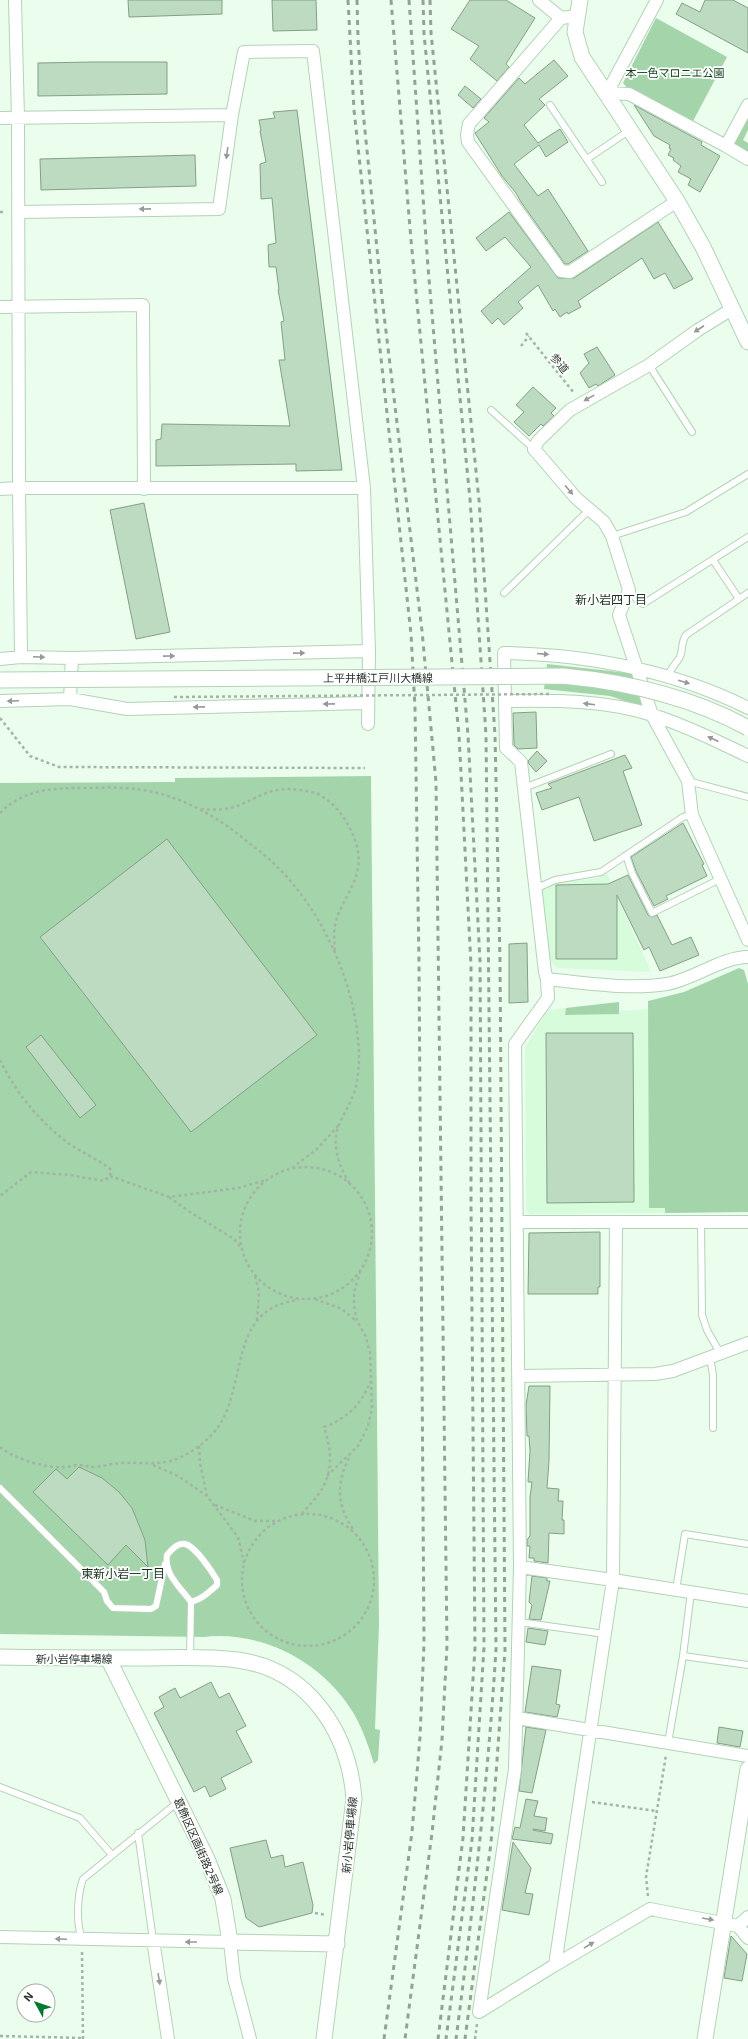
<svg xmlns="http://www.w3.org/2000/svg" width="748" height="2039" viewBox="0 0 748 2039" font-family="'Exo 2','Noto Sans JP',sans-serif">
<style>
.built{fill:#d6fcdb}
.green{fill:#a4d5aa}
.building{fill:#bddbc0;stroke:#83a087}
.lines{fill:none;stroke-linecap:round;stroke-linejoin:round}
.service-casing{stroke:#b3d2b7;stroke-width:8}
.minor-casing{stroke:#b3d2b7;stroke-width:14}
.tertiary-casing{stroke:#b3d2b7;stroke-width:17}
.path{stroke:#a3b4a5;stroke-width:2.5;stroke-dasharray:3 3;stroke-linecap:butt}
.service{stroke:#fff;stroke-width:6}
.minor{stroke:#fff;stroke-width:12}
.tertiary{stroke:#fff;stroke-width:15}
.rail{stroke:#92a294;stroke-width:3;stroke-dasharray:5 5;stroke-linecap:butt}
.tertiary-bridge-casing{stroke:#b3d2b7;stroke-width:17;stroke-linecap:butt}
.path-bridge{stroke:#a3b4a5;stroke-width:2.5;stroke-dasharray:3 3;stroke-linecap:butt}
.tertiary-bridge{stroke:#fff;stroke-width:15}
.oneway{fill:#949a94}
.labels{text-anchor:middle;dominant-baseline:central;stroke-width:3.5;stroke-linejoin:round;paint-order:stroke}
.park-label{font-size:11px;fill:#10411c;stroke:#fff}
.street-label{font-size:11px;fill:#28342a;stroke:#fff}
.neighbourhood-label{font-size:12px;fill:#18321d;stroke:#fff}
</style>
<rect width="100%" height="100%" fill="#ebfeed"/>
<path class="built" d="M606,872L651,972L557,968L550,960L541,888L555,883L597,878Z
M619,1002V1011L748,1003V1212L530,1214L526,1210L525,1048L546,1013L549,1010Z"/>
<path class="green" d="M656,18L727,57L692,123L629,90L623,83Z
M748,116V130L743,140L748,143V152L736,146L734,141Z
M547,664L637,674L649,709L610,696L544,689Z
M371,776L379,1625L375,1729L380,1730L378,1760L374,1764C369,1747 363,1730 354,1714C323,1662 262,1630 203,1637L0,1634V783L175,782V778Z
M739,968L744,970L748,984V1212L665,1213V1208H649L648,1001L684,992Z
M619,1002V1014L565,1015L566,1008Z"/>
<path class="building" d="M128,0H222V14L129,17Z
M272,0H316L317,30L273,31Z
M470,0H506L535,18L506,64L509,67L497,81L470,59L479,46L451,29Z
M705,0H733L748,8V53L676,14L682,3L700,12Z
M554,60L568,76L539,99L545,105L524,125L538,143L560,129L568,142L546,157L539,145L514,164L538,196L548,189L588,251L568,264H565L521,202L516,193L502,176L475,133L489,122L484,118L519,78L525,84Z
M92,62H167V94L38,96V63Z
M465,86L481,99L473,108L458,95Z
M634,105L702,142L701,145L720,156L700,192L688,185L691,179L678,172L681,166L673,160L674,158L668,155L671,149L669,148L670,145L654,136Z
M297,110L342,470L296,471V464L156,466V440L161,439L162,424L290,426L279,360H285L281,322L284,321L278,290H279L276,267H269L268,245L276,243L272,198L261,199L260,164L266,162L260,131H261L259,120L275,118L273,112Z
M195,155L196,186L41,190L40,159Z
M509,212L558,278H574L658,222L693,279L674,289L665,273L654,279L642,258L578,301L581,307L568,314L567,312L560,317L555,309L553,311L538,285L518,302L523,308L504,325L498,318L492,324L481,311L531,267L505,237L486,251L476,238Z
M597,347L615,375L598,386L596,384L589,388L580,373L589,363L584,354Z
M533,387L556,408L551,413L554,416L543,426L541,424L529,436L514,422L524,412L516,405Z
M144,503L170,632L136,639L110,510Z
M536,712L537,748L518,749L514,745L513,713Z
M537,751L547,761L536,772L529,764L528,761Z
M625,755L632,768L623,771L642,825L594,841L579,797L542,810L536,793L552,788L548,784Z
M683,823L704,864L702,865L707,876L666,896L668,899L654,906L636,871L631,857Z
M167,839L317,1035L191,1132L40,937Z
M628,875L648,915L652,917L657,915L672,945L691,937L699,955L660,971L649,947L644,950L617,895V959H556V885L608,884Z
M527,943L528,1002L509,1003V944Z
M546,1033H633L634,1202L547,1203Z
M41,1035L96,1105L80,1118L26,1047Z
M600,1232V1287H598V1294H528L529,1233Z
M529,1386H550L549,1461L547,1488L559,1489L558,1501H563L562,1520H564V1534L549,1533L548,1563L534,1561V1558H529L530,1546H527V1540L530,1536V1497L532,1482H528L530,1451L529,1436H527L526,1405Z
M79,1467L102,1478L119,1492L132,1508L145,1540L148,1567L126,1545L108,1565L33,1492L56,1469L67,1479Z
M532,1576L547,1578V1581H550L541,1620L529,1619L532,1605L529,1602Z
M528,1628L548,1631L545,1645L526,1642Z
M532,1666L561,1670L556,1704L560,1705L557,1717L525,1712Z
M211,1682L219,1698L229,1693L246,1726L236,1731L252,1762L221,1778L226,1789L210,1797L205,1786L194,1792L154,1713L164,1707L159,1697L175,1688L180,1698Z
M526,1727L546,1730L532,1793L519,1791Z
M719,1727L743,1731L740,1747L717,1743Z
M526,1799L538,1801L534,1816L547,1818L545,1831L533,1829V1830L553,1834L551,1844L512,1839L515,1827L520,1828Z
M266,1840L271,1858L283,1855L285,1867L303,1862L313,1905L312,1913L259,1927L246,1918L230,1848Z
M513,1842L531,1868L525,1893L533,1894L529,1915L502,1910Z
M731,1936L747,1954L742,1981L724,1978Z"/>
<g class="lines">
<defs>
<path id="service" d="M550,105L602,182
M587,159L630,130
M649,365L692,432
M491,410L534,449
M612,536L686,512L748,474
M713,560L739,599
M629,590L639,602L643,604L748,537
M504,593L589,510
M668,677C670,668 676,664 680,657C683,650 681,642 686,635L748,593
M688,781L748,797
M524,788L611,754
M626,855L632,873L652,913L720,879
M535,889L555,880L601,872L683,817L692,815
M701,1222L702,1315L707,1330L720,1353
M710,1357L713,1375V1428
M0,1488L104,1592L107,1601L113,1608L151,1609L156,1606L165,1564
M676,1590L685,1534L748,1544
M519,1622L605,1634
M683,1656L748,1665
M190,1658L191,1602C202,1599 209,1592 217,1585V1580C212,1572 195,1546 185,1544C178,1542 171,1550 167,1555C164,1574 180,1587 191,1602
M668,1743L683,1656L691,1592
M0,1787L80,1818L112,1855
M138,1833L153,1940
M82,1940C76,1923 77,1896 83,1879L178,1802"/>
<path id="minor" d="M15,0L18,117L19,488H364
M539,0L561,18
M657,0L607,93L629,94L726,146
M577,16L561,18L469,124L467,135L468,142L561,271L570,272L677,201
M748,105L726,146L748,159
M0,118L232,115
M18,212L219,209L232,115L244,52L313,51L364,488L369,651L368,724
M0,307L143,305L144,489
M732,309L698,330L649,365L570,410L538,441L534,449L576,498L604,522L612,536L629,590L619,615L652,715L688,781L692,815L748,940
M0,489L19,488L21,657
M0,659L21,657L72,658L369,651
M70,699L72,658
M0,701L70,699L127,709L368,703
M505,701C554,700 605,700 653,715C686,726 717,741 748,756
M547,979L545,972L521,762L506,748L504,653C589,655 672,670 748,708
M518,1222H748
M519,1376L655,1374L673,1371L748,1343
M520,1567L613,1580L616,1222
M517,1718L748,1756
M738,1926L748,1917
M0,1937L230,1942L234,1978L250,2039
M153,1940L168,2039
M555,1965L650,1909L738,1926L748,1938
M479,2012L515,1769L520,1567L515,1044L548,998L547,979C586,983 628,990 667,984C694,979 722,957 748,957
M479,2012L555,1965L613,1580L748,1601"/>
<path id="tertiary" d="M580,0L575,32L582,57L677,201L703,247L748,342
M0,1657C47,1658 93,1658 140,1658C172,1658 205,1656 237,1660C308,1669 349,1732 354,1799L324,2039
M108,1658L207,1859L223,1899L230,1942L337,1944
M705,2039L748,1769"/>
</defs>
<use href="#service" class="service-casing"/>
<use href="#minor" class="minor-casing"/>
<use href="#tertiary" class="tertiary-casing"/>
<path class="path" d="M0,212H6
M526,333L574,393
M521,346L529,336
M0,718L30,756L59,767L365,768
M201,809C213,810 226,810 237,806C255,799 268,789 288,789C296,789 308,791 315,793C340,802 363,842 358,868C355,886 344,899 338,915C333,926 334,939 335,951
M0,813C26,787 57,788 92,788C101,788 111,787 121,788C167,789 208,810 243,838C252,846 263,853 271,861C322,907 357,986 359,1054C359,1067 358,1081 354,1093C350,1104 344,1113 340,1123C330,1143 339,1168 351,1185
M0,1060C16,1093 41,1124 71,1145C81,1152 105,1163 111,1170L110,1176L104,1181L70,1175L31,1172L0,1196
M240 1233a66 66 0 1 1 132 0a66 66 0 1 1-132 0Z
M292,1168L317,1149L338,1126
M110,1176L169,1197L238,1188L266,1180
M169,1197L190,1212L234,1239L241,1248
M255,1276L259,1292L257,1320
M315,1299L342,1309L356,1321
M199,1446L200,1463L207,1496
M0,1447C14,1459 48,1469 66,1467C70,1467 74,1465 78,1465C84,1465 89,1467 96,1467C105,1466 113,1463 123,1463C142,1462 161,1466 179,1458C198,1449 216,1435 225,1415C245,1370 234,1307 299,1300
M349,1458C336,1483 337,1506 353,1529
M153,1465L178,1476L207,1496L238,1537L244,1563
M327,1476L358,1446L368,1426L372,1408L370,1352L365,1335L357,1321L354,1306V1292L360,1272
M215,1505L255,1521H277
M302,1514C307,1507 313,1502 318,1495C334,1473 332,1451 324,1427C346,1419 362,1404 370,1382
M242 1580a66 66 0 1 1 132 0a66 66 0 1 1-132 0Z
M592,1802L656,1811
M648,1896L646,1877L666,1755
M315,1913L326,1915
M82,1952L83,2039
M0,2036L83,2038
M475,2039L477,2024"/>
<use href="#service" class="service"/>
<use href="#minor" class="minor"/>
<use href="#tertiary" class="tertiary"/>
<path class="rail" d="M348,0L354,110L411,634L415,708L419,964L424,1643L420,1737L412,1832L384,2039
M357,0L358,39L363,111L382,298L422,631L436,782L447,1645L442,1740L432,1833L405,2039
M391,0L411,240L459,735L471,965V1206L475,1648L463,1838L438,2039
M409,0L428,267L468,735L480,961L484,1647L472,1840L446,2039
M423,0L424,34L470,499L486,735L496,1649C488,1780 473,1909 456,2039
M430,0L431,33L479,500L495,735L500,961L505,1650L491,1843L465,2039"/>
<defs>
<path id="tertiary-bridge" d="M0,680L563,676C626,682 692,697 748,728"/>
</defs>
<use href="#tertiary-bridge" class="tertiary-bridge-casing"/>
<path class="path-bridge" d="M174,697L551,694"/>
<use href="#tertiary-bridge" class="tertiary-bridge"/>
</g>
<defs><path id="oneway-solid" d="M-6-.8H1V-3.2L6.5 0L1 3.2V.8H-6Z"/></defs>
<g class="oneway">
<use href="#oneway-solid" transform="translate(227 153) rotate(98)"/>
<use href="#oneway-solid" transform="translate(145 209) rotate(179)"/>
<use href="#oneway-solid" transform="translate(699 329) rotate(147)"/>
<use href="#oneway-solid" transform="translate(589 398) rotate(151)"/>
<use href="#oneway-solid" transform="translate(569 490) rotate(49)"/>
<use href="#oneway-solid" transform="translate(299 653) rotate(-1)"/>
<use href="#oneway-solid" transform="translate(543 654) rotate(5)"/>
<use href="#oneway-solid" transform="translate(169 656) rotate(-1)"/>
<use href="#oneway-solid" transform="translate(39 657) rotate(2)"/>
<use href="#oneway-solid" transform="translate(684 682) rotate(16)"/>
<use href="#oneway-solid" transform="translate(13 701) rotate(178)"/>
<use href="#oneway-solid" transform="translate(329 704) rotate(179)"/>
<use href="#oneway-solid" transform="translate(589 704) rotate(-173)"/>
<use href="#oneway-solid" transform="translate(199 707) rotate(179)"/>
<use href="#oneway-solid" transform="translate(713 739) rotate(-155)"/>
<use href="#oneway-solid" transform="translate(708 1919) rotate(10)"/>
<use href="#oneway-solid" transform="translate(61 1939) rotate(-178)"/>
<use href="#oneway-solid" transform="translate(191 1942) rotate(-180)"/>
<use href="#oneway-solid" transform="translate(589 1945) rotate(-31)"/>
<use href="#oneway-solid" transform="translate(159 1979) rotate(81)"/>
</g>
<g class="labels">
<g class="park-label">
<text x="675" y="72">本一色マロニエ公園</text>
</g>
<g class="street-label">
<text transform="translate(560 363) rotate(51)">参道</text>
<text x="378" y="677">上平井橋江戸川大橋線</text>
<text x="74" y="1658">新小岩停車場線</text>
<text transform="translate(349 1835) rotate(-85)">新小岩停車場線</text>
<text transform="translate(199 1846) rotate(66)">葛飾区区画街路2号線</text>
</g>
<g class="neighbourhood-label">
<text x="611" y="599">新小岩四丁目</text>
<text x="123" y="1573">東新小岩一丁目</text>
</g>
</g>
<g transform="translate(36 2003) rotate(310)"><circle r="19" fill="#ffffff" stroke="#a9aeaa"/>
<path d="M0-3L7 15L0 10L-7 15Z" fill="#01792f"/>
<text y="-6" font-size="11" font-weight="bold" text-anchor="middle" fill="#28342a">N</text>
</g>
</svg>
